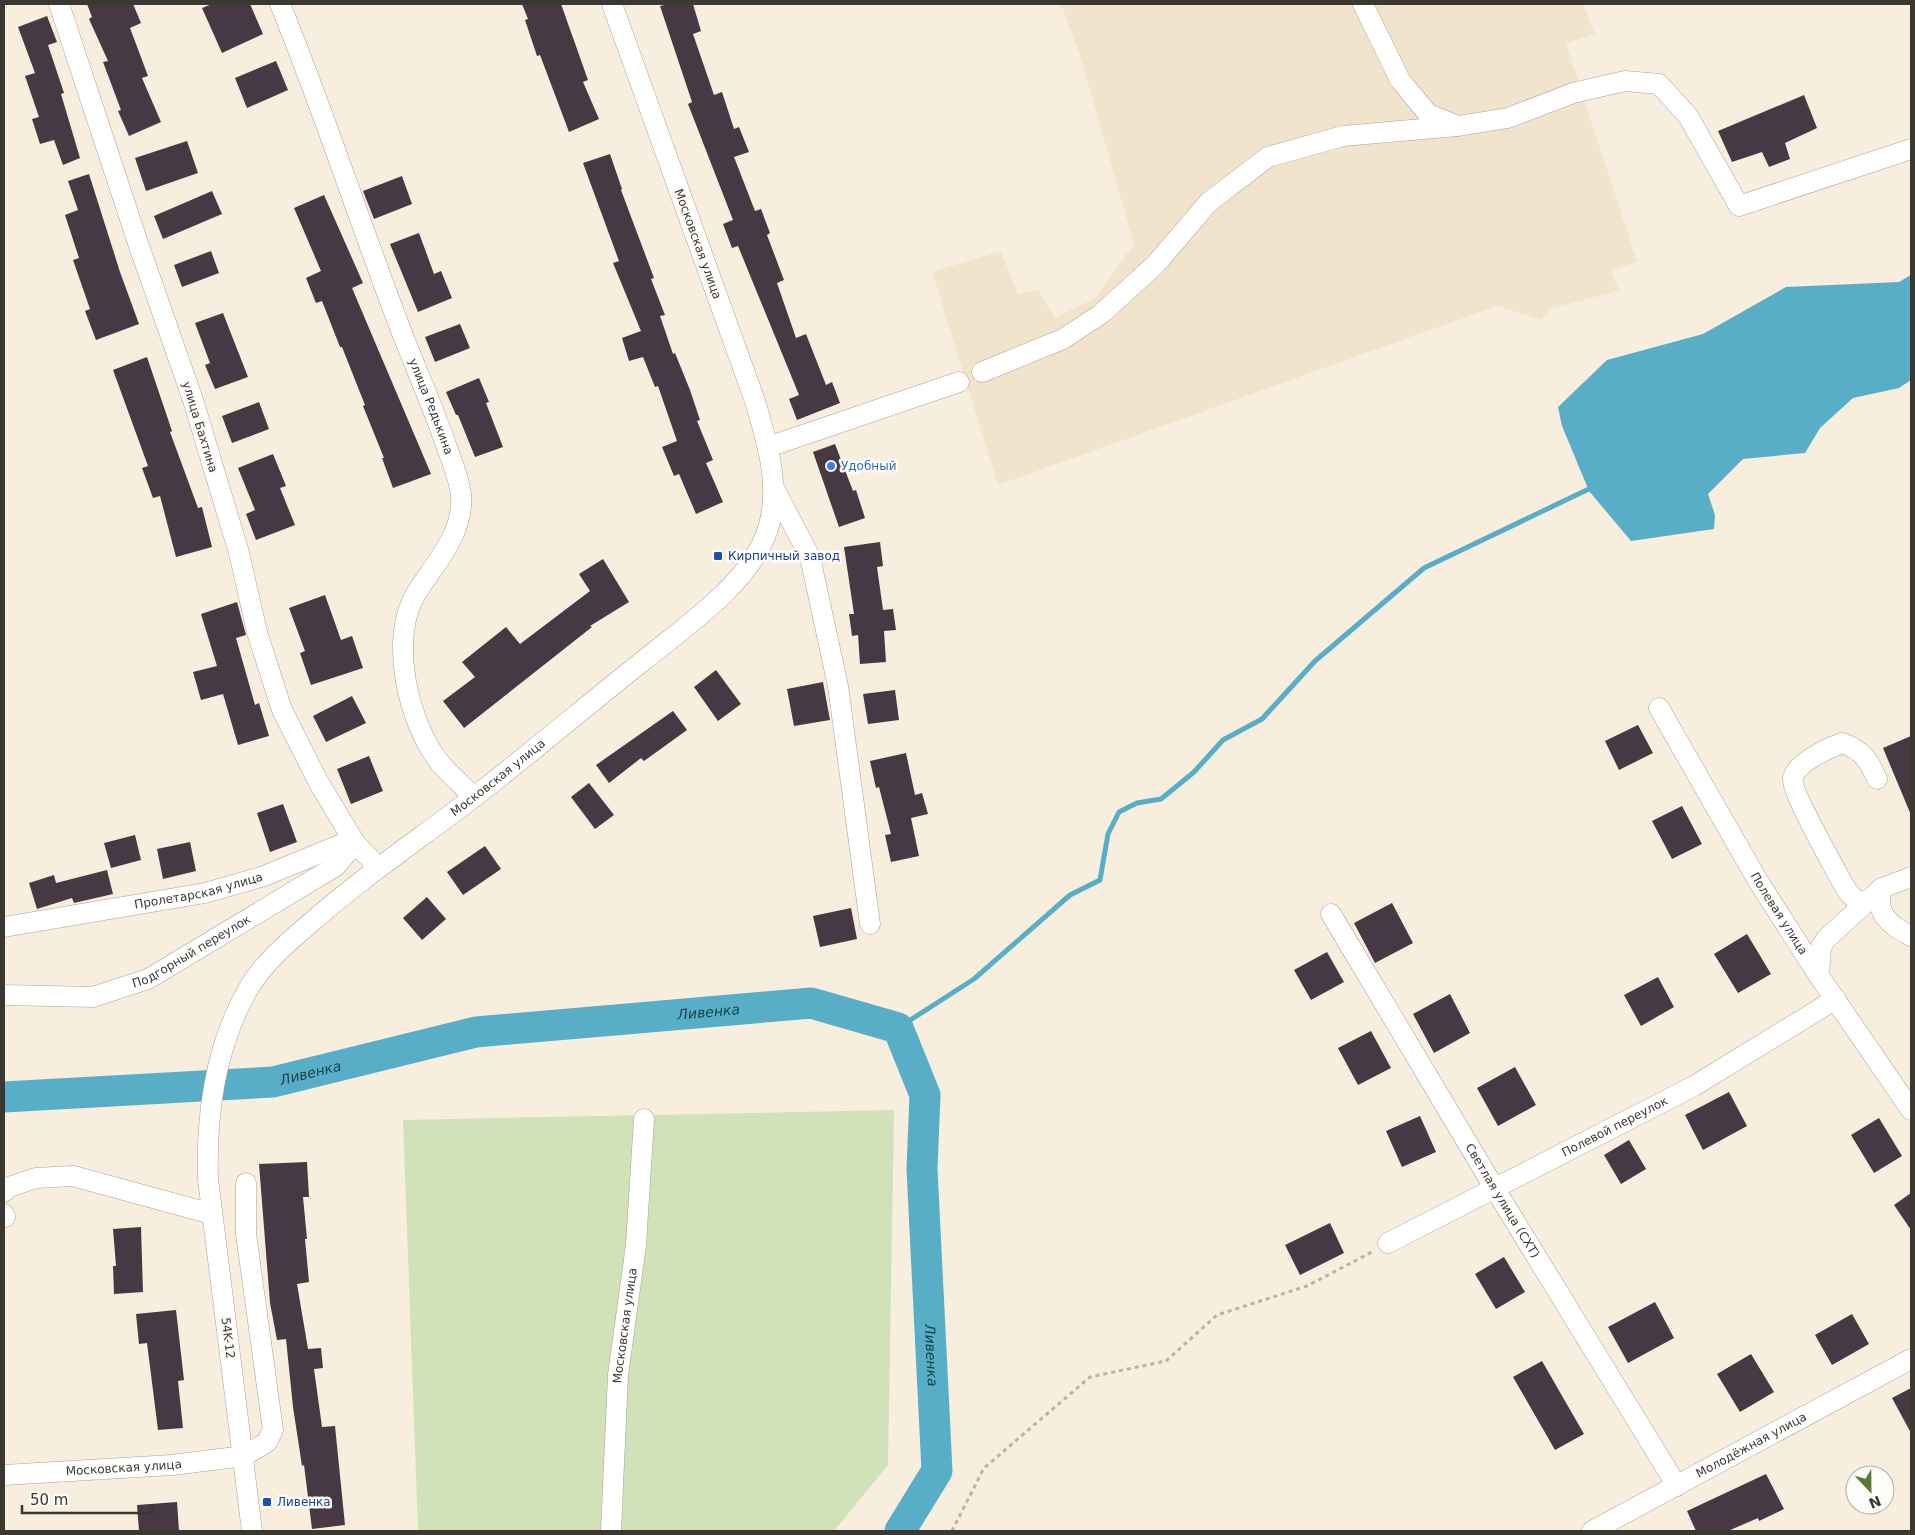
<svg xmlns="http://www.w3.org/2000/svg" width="1915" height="1535" viewBox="0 0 1915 1535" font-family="'DejaVu Sans',sans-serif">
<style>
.built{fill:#f2e3cc}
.green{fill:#d1e2b8}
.water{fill:#59aec7}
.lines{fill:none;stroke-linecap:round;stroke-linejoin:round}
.stream{stroke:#59aec7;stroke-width:5}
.river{stroke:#59aec7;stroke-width:31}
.building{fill:#473943}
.minor-casing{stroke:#aba192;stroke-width:21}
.path{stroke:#bab2a5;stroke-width:3;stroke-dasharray:4 4;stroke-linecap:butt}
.minor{stroke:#fff;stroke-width:20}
.shop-dot{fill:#3f7fe0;stroke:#fefcf9;stroke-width:2}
.transit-dot{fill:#1a4fb4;stroke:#fefcf9;stroke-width:2}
.labels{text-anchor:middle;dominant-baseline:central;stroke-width:5;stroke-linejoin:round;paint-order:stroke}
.street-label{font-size:12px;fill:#3b3731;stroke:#fefcf9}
.shop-label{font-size:12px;fill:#366cbe;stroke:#fefcf9;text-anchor:start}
.transit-label{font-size:12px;fill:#164399;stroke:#fefcf9;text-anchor:start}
.water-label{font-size:14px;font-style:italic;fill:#19404c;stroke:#fefcf9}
</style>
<rect width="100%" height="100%" fill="#f8eedd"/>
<path class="built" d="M1061,4H1583L1595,34L1566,43L1637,262L1611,270L1619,290L1551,309L1541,320L1497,306L998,485L932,272L1001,251L1018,294L1038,290L1055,318L1094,299L1134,244L1081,58Z"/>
<path class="green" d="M894,1110L888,1465L834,1531H418L403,1120Z"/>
<path class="water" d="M1911,275V380L1899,388L1853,398L1820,428L1805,453L1743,459L1708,494L1715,515L1714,529L1631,541L1589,491L1562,426L1558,407L1607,360L1703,334L1786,287L1899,282Z"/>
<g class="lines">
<path class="stream" d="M898,1028L974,979L1070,895L1100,880L1108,834L1119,812L1137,803L1161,799L1194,772L1223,740L1262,719L1315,661L1424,568L1593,487"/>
<path class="river" id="s1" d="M4,1097L273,1082L476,1032L811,1003L898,1028L925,1095L922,1169L937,1471L900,1531"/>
</g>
<path class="building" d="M87,4H133L141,23L130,28L148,76L142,78L161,122L129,136L118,111L121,110L103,62L108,61L89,19L92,17Z
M212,4H250L263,34L222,53L202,8Z
M522,4H561L588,80L583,82L599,119L569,132L540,55L537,56L525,20L528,19Z
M669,4H693L701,31L693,34L714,95L722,92L734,129L739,127L749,152L734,157L755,211L761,209L770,233L767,235L784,280L777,283L796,338L806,334L826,385L832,382L840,403L797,420L789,399L799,395L738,246L732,248L723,224L733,220L688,104L692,102L660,6Z
M47,16L57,42L48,45L64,93L61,94L80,158L63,165L54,140L40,144L32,119L39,117L25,76L35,73L18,27Z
M276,61L288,90L247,108L235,78Z
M1804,95L1817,128L1785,143L1790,159L1769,167L1762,152L1732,162L1718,131Z
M187,141L198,173L146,191L135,158Z
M610,154L622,189L621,190L654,278L651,279L665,315L660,316L673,354L675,353L690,390L700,420L697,421L713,460L706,463L723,502L696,514L679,474L674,476L662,447L677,441L658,386L655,387L643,357L629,361L622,338L641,331L613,263L619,261L583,163Z
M89,174L120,272L139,324L96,340L85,311L90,309L73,260L79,258L65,215L78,210L68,181Z
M402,176L412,204L374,219L363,191Z
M212,191L222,214L163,239L154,216Z
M324,195L363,283L352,288L431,474L393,488L382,458H384L363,406L365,405L342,347H340L322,301L316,303L306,278L321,271L294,208Z
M419,233L434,274L441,271L452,298L418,312L390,244Z
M211,251L219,273L182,287L174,265Z
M223,313L248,377L215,389L205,365L210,363L195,323Z
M460,324L470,348L435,362L425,337Z
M147,357L172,431L170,432L198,508L202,507L212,547L176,557L160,496L153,498L142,468L148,466L113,370Z
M479,378L489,402L486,403L503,447L475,457L458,415H456L446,392Z
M259,402L269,429L232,443L222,416Z
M835,444L853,491L856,490L865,518L839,527L813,452Z
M273,454L286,486L280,488L295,525L256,540L246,514L255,510L238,468Z
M880,542L883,566L877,567L883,610L893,609L896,630L884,631L886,662L860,664L858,635L852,636L849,614H854L844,547Z
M603,559L629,602L590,626L592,627L464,728L443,701L475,677L462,662L506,627L520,644L590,591L579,574Z
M325,595L341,640L352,636L363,668L311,685L300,653L305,651L289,608Z
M237,602L246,635L236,638L255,705L259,703L269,736L238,745L223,694L201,700L193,672L217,666L201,614Z
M716,670L741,704L718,721L694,687Z
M823,682L830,720L794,726L787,689Z
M895,690L899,720L868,724L863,694Z
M352,696L366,723L326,742L313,716Z
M673,711L687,730L644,761L641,758L609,783L596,765Z
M1638,725L1653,753L1619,770L1605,741Z
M1911,736V815L1883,748Z
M906,753L915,795L922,793L928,814L911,818L919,856L891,862L885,835L891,834L879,787L876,788L870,761Z
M369,756L383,791L351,804L337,769Z
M589,783L614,815L595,829L571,797Z
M283,804L297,842L270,852L257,813Z
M1682,806L1702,844L1672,859L1652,821Z
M135,835L141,860L111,868L104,843Z
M190,842L196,871L163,879L157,849Z
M485,846L501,869L463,895L447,872Z
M107,870L113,894L74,903L72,898L37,909L29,883L54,875L56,883Z
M427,897L446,919L422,940L403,918Z
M1392,903L1413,943L1375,963L1354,923Z
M851,908L857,939L820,947L813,916Z
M1747,934L1771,974L1738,993L1714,954Z
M1327,952L1344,982L1311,1000L1294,970Z
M1658,977L1674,1007L1641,1026L1624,995Z
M1450,994L1470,1033L1434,1053L1413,1014Z
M1371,1031L1391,1068L1358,1085L1338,1048Z
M1515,1067L1536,1105L1498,1126L1477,1088Z
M1729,1092L1747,1126L1703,1150L1685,1115Z
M1420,1116L1436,1152L1402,1167L1386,1131Z
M1879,1118L1902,1156L1874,1173L1851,1135Z
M1629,1140L1646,1169L1621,1184L1604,1155Z
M307,1162L309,1197H303L307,1239H305L309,1282L297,1284L308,1349L321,1348L323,1368L314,1369L322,1427L335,1426L345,1525L312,1529L304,1465L302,1466L293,1407L286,1339L277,1340L270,1303L259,1164Z
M1911,1193V1230L1894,1205Z
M1330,1223L1344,1253L1300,1275L1285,1245Z
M141,1227L143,1292L114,1294L113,1266H116L113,1229Z
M1504,1257L1525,1292L1496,1309L1475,1274Z
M1655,1302L1674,1338L1628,1363L1608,1327Z
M176,1310L184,1380L178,1381L183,1428L158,1430L147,1343L139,1344L136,1314Z
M1852,1314L1869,1344L1832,1365L1815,1335Z
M1751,1354L1774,1392L1740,1412L1717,1374Z
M1542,1361L1584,1434L1555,1450L1513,1377Z
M1911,1388V1433L1892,1398Z
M1766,1474L1784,1509L1759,1521L1758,1518L1728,1531H1696L1687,1511Z
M177,1502L179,1531H139L137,1505Z"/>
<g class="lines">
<defs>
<g id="minor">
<path id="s2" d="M280,4C323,109 358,218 399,325C414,365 432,404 446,445C452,461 459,478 461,495C464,533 436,562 417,592C388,637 408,723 440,763C450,775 463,786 474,797"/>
<path d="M1363,4L1400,80L1428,114L1458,126L1508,118L1573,93L1625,81L1659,84L1688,116L1739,206L1911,149"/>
<path d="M982,372L1063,339L1101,314L1155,265L1209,202L1268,157L1343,136L1457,126"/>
<path d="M768,447L959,382"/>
<path d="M774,488L810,557L838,686L870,924"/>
<path id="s3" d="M1659,708L1758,881L1819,976L1911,1110"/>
<path d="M1882,888C1874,913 1890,926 1911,936"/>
<path d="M1865,902L1856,900L1847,891C1838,874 1790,790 1793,778C1796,763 1828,748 1842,743C1862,750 1869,760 1877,779"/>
<path id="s4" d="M1331,914L1495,1189L1677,1486"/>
<path id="s5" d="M4,927L205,893L264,876L342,844L355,843L378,867"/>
<path d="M1819,976L1821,947L1826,939L1882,888L1911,877"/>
<path id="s6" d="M4,995L93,997L148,979L336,866L355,843L319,783L282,710L257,632L239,553L193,400L138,243L59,4"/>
<path d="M4,1192L9,1187L36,1178L73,1176L212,1214"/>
<path d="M4,1214L5,1217"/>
<path id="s7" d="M1388,1243L1694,1086L1836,999"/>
<path id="s8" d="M4,1475L172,1465L244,1456L267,1442L273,1430L246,1234V1183"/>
<path id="s9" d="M252,1531L208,1179C206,1112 215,1045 250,986C264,963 287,943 307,926C360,879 418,840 474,797C531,753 586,706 643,661C683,628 745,587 765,537C783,492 768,445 755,401L612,4"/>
<path id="s10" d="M611,1531L618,1375L636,1245L644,1119"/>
<path id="s11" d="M1592,1531L1911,1359"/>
</g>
</defs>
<use href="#minor" class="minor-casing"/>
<path class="path" d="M952,1531L984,1468L1090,1377L1166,1361L1217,1315L1307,1286L1372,1252"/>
<use href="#minor" class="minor"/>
</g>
<circle class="shop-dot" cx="831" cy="466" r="5"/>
<g class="transit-dot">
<rect x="713" y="551" width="10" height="10" rx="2.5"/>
<rect x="262" y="1497" width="10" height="10" rx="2.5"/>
</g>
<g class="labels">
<g class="street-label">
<text transform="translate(698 244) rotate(70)">Московская улица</text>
<text stroke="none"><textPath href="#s2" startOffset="430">улица Редькина</textPath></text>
<text transform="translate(200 427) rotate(73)">улица Бахтина</text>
<text stroke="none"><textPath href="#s9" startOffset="880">Московская улица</textPath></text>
<text stroke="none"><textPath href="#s5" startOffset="198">Пролетарская улица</textPath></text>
<text stroke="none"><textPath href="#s3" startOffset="238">Полевая улица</textPath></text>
<text stroke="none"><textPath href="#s6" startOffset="198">Подгорный переулок</textPath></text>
<text stroke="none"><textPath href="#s7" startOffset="255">Полевой переулок</textPath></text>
<text stroke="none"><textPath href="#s4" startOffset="334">Светлая улица (СХТ)</textPath></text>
<text stroke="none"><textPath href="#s10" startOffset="206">Московская улица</textPath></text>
<text transform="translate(228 1338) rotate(83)">54K-12</text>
<text stroke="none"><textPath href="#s11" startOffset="181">Молодёжная улица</textPath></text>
<text stroke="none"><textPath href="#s8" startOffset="120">Московская улица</textPath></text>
</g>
<g class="shop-label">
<text x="841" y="466">Удобный</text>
</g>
<g class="transit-label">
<text x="728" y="556">Кирпичный завод</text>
<text x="277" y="1502">Ливенка</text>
</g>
<g class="water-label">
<text stroke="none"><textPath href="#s1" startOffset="712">Ливенка</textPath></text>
<text stroke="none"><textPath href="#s1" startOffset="308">Ливенка</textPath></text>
<text stroke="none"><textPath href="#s1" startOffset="1238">Ливенка</textPath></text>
</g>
</g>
<rect width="1915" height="1535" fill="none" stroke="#3b3731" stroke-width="10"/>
<g transform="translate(1870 1490) rotate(158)"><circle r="24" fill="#fefcf9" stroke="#b0ada9"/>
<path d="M0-4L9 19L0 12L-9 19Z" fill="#58792f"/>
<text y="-8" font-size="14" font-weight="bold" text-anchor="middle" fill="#3b3731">N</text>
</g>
<path d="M22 1505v8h130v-8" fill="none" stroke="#3b3731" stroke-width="2.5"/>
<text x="30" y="1505" font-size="15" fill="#3b3731" stroke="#fefcf9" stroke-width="4" paint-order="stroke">50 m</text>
</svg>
